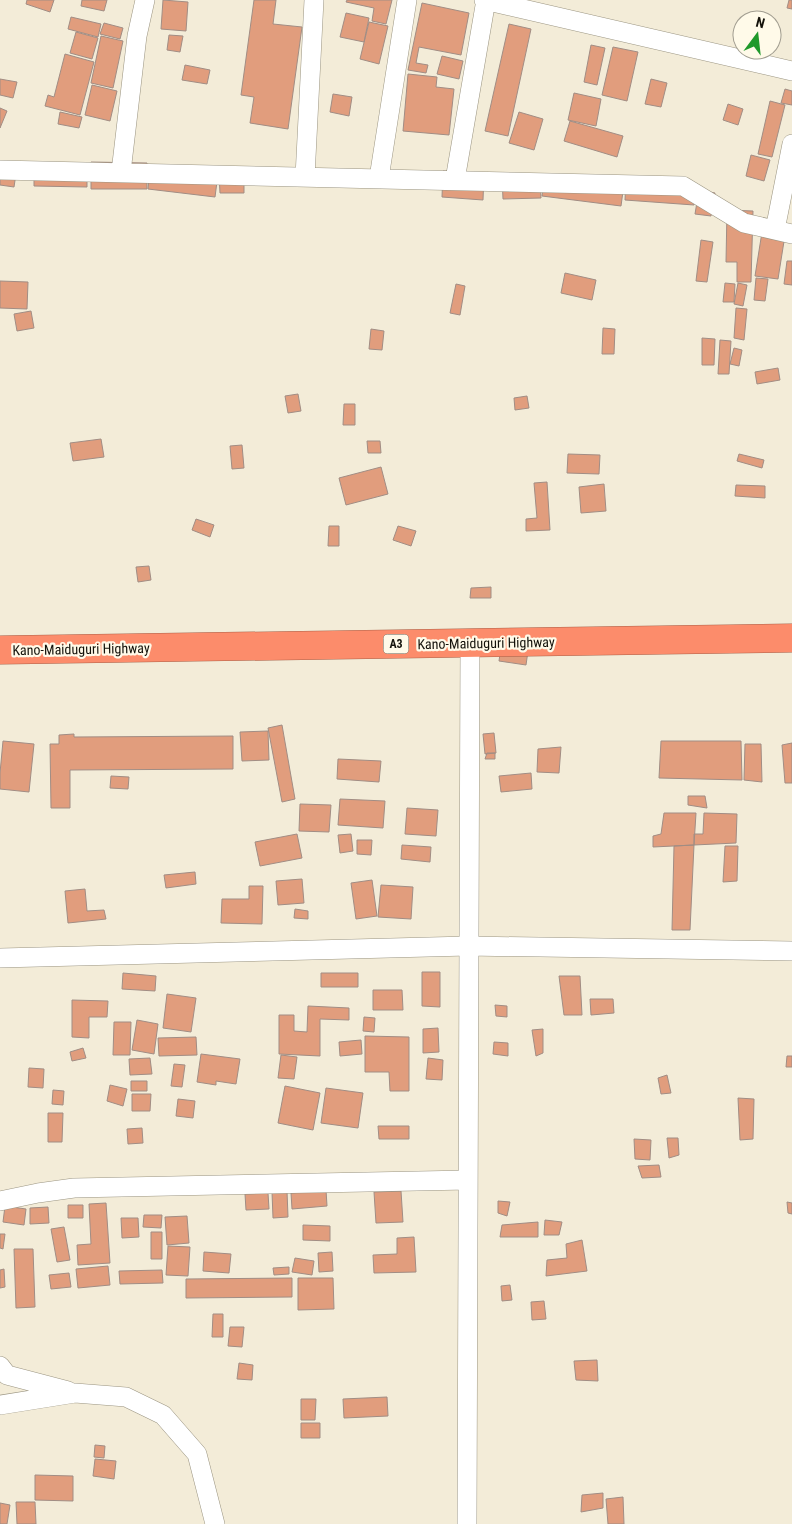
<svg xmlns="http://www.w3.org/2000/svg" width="792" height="1524" viewBox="0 0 792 1524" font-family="'Roboto Condensed',sans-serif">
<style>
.building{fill:#e19d7d;stroke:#a18d84}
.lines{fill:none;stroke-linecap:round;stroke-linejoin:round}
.minor-casing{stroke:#9b9582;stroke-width:20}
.highway-casing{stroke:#aa6149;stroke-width:29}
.minor{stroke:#fff;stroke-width:19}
.highway{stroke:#fc8c6b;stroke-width:28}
.labels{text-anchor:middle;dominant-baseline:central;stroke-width:4.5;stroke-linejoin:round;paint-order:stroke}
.shield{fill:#fffae9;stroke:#5a574d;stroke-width:1}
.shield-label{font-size:12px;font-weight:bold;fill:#13110a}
.street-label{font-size:14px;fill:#13110a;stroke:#fffae9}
</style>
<rect width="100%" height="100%" fill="#f3ecd8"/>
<path class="building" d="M27,0H54L50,12L26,4Z
M82,0H107L104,11L81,6Z
M163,0L188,2L186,31L161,29Z
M254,0H276L273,24L302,27L288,129L250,123L254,97L241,95Z
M347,0H392L386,24L372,21L374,8L346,2Z
M789,0H792V9L787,8Z
M422,3L469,13L461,55L419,47L416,63L428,65L426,73L408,70Z
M346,13L369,18L364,42L340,37Z
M71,17L101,24L98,37L68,29Z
M369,22L388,26L379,64L360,59Z
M104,23L123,28L120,39L100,34Z
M509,24L531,29L508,136L485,131Z
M76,32L98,38L92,59L70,53Z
M169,35L183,36L180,52L167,50Z
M101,36L123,41L113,88L91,83Z
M591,45L605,48L597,85L584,82Z
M613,47L638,52L627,101L602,95Z
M65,54L94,62L80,115L45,106L48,95L54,97Z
M442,56L463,61L459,79L437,74Z
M185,65L210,70L207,84L182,80Z
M408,74L437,77L436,87L454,89L449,135L403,131Z
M0,79L17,82L13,98L0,95Z
M651,79L667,83L661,107L645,104Z
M92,85L117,91L110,121L85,115Z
M785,89L792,91V105L781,103Z
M574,93L601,99L596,126L568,120Z
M333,94L352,97L349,116L330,112Z
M770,101L785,105L772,157L758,154Z
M728,104L743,109L738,125L723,120Z
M0,108L7,111L0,128Z
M60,112L82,117L79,128L58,124Z
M519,112L543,119L534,150L509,143Z
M570,121L623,136L617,157L564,141Z
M751,155L770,160L764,181L746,176Z
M91,162L147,163V189H91Z
M34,163L87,164V187L34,186Z
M0,164L17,167L14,187L0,185Z
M150,167L218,174L215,197L148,189Z
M443,171L484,174L483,200L442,197Z
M244,173V193H220L219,174Z
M545,174L624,184L621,206L542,196Z
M540,175L541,198L503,199L502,177Z
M626,178L695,183L694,205L625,200Z
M699,190L715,193L711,216L695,214Z
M727,210L753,211L751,282H737V262H726Z
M762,232L785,235L778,279L755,276Z
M701,240L713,242L707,282L696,281Z
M787,261H792V285L784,284Z
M565,273L596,280L592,300L561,293Z
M756,278L768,279L765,301L754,300Z
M0,281L28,282L27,309L0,308Z
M725,283L735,284L734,302H723Z
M738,283L747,285L743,306L734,304Z
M456,284L465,286L460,315L450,313Z
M736,308L747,309L744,340L734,338Z
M31,311L34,328L17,331L14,314Z
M603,328L615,329L614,354H602Z
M371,329L384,331L382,350L369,349Z
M702,338L715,339L714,365H702Z
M720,340L731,341L729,374H718Z
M734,348L742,350L739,366L730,364Z
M778,368L780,380L757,384L755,372Z
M298,394L301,411L288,413L285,396Z
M527,396L529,408L515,410L514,398Z
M344,404H355V425H343Z
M101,439L104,457L73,461L70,443Z
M367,441H380L381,453H368Z
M242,445L244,468L232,469L230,446Z
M568,454L600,455L599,474L567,473Z
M739,454L764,460L762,468L737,461Z
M381,467L388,494L346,505L339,478Z
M547,482L550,530L526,531V519L537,518L534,483Z
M604,484L606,511L581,513L579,487Z
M736,485L765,486V498L735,496Z
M196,519L214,525L210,537L192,530Z
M329,526H339V546H328Z
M398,526L416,531L411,546L393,540Z
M149,566L151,580L138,582L136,567Z
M491,587V598H470L471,588Z
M501,647L528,651L526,665L499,661Z
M282,725L295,799L282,802L268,728Z
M268,731L269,760L242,761L240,732Z
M494,733L496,753L485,754L483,734Z
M74,734V737L233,736V769L70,770V808H51L50,744H59V735Z
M3,741L34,744L29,792L0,789V773Z
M661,741H741L742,780L659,778Z
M792,743V783H785L782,745Z
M745,744H761L762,782L744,780Z
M561,747L559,773L537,772L538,749Z
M487,753H495V759H485Z
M338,759L381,761L379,782L337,779Z
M531,773L532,789L501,792L499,776Z
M111,776L129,777L128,789L110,788Z
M688,796H705L707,808L688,805Z
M340,799L385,801L383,828L338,825Z
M300,804L331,805L329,832L299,831Z
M407,808L438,810L436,836L405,834Z
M664,813H696L694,845L653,847V836L661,834Z
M704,813L737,814L736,843L694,845V834H703Z
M297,834L302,858L260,866L255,842Z
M351,834L353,851L340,853L338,835Z
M357,840H372L371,855L357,854Z
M402,845L431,847L430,862L401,859Z
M694,845L690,930H672L674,846Z
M725,846H738L737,881L723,882Z
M195,872L196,884L166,888L164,875Z
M302,879L304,903L278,905L276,881Z
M372,880L377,916L356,919L351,883Z
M381,885L413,887L411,919L378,917Z
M249,886H263L262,924L221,923L222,899H249Z
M85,889L87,911L104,910L106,919L68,923L65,891Z
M295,909L308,911V919L294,918Z
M422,972H440V1007L422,1006Z
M123,973L156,976L155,991L122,989Z
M321,973H358V987H321Z
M559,976H580L582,1015H564Z
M373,990H402L403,1010H373Z
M167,994L196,998L191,1032L163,1028Z
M590,999H613L614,1013L591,1015Z
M72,1000L108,1001L107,1017H89V1038L72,1037Z
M495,1005L507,1006V1017L496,1016Z
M308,1006L349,1008V1020L320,1019V1056L279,1054V1015H294V1031L307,1032Z
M364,1017L375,1018L374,1032L363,1031Z
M137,1020L158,1024L154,1054L132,1050Z
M114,1022H131L130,1055H113Z
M438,1028L439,1052L423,1053V1029Z
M543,1029V1053L536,1056L532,1030Z
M365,1036L409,1037V1091H390L389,1072H365Z
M196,1037L197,1055L159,1056L158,1038Z
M361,1040L362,1054L340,1056L339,1042Z
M494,1042L508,1043V1056L493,1054Z
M83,1048L86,1058L72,1061L70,1052Z
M201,1054L240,1059L236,1084L216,1081V1085L197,1082Z
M281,1055L297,1057L294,1079L278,1078Z
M787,1056H792V1067H786Z
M150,1058L152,1074L130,1075L129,1059Z
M428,1058L443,1060L442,1080L426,1079Z
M174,1064L185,1065L182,1087L171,1086Z
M29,1068L44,1069L43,1088L28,1087Z
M667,1075L671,1093L661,1094L658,1078Z
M131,1081H147V1091H131Z
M110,1085L127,1089L123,1106L107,1101Z
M285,1086L320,1093L313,1130L278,1123Z
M326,1088L363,1093L358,1128L321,1123Z
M53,1090L64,1091L63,1105L52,1104Z
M132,1094H151L150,1111H132Z
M738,1098L754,1099L753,1139L740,1140Z
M178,1099L195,1101L193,1118L176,1116Z
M48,1113H63L62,1142H48Z
M378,1126H409V1139H379Z
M142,1128L143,1143L128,1144L127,1129Z
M667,1138H678L679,1155L669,1158Z
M634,1139L651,1140L650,1160L635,1159Z
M659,1165L661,1177L642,1178L638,1166Z
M326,1190L327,1206L292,1209L291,1193Z
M287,1191L288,1217L273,1218L272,1192Z
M401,1191L403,1222L376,1223L374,1192Z
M268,1193L269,1209L246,1210L245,1194Z
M498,1201L510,1202L507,1216L498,1213Z
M787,1202L792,1203V1214L788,1213Z
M106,1203L110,1263L78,1265L77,1245L91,1244L89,1204Z
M68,1205H83V1218H68Z
M5,1206L26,1209L24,1225L3,1222Z
M48,1207L49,1223L30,1224V1208Z
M144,1215H162L161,1228L143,1227Z
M187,1216L189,1243L167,1245L165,1217Z
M121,1218H138L139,1237L122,1238Z
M545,1220L562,1222L559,1235H544Z
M538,1222V1237H500L502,1225Z
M303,1225L330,1226V1241L303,1240Z
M64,1227L70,1260L57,1262L51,1229Z
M151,1232H162V1259H151Z
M0,1234H5L3,1249L0,1248Z
M414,1237L416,1272L374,1273L373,1255L397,1254V1238Z
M582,1240L587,1271L546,1276L547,1260L567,1258L566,1244Z
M168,1246L190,1247L188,1276L166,1275Z
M14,1249H33L35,1307L16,1308Z
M204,1252L231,1254L229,1273L203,1271Z
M332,1252L333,1271L319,1272L318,1253Z
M295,1258L314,1261L312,1275L292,1272Z
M108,1266L110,1285L78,1288L76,1269Z
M289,1267V1274L274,1275L273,1268Z
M4,1269L5,1287L0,1288V1270Z
M162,1270L163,1283L120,1284L119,1271Z
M69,1273L71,1287L51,1289L49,1275Z
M292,1278V1297L186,1298V1279Z
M298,1278H333L334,1309L298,1310Z
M510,1285L512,1300L502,1301L501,1286Z
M544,1301L546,1319L532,1320L531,1302Z
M213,1314H223V1337H212Z
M230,1327H244L242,1347L228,1346Z
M597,1360L598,1381L576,1380L574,1361Z
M239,1363L253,1365L252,1380L237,1379Z
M387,1397L388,1416L344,1418L343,1399Z
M301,1399H316L315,1420H301Z
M301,1423H320V1438H301Z
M95,1445L105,1446L104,1458L94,1457Z
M95,1459L116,1461L114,1479L93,1476Z
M35,1475L73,1476V1501L35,1500Z
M603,1493V1508L581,1512L582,1495Z
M623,1497L624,1524H608L606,1499Z
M16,1502H35L36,1524H17Z
M0,1503L10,1505L7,1524H0Z"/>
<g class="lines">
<defs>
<path id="minor" d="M484,0L792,71
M0,170L683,186L744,223L792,234
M121,172L137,36L145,0
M305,177L314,0
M379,178L407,0
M455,180L486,0
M775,230L792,144
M0,958L468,946L792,951
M0,1201L38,1193L74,1188L468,1180
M0,1366L7,1375L68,1391
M0,1405L75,1393L126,1397L163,1415L197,1454L215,1524
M467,1524L470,643"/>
<path id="highway" d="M0,650L792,638"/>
</defs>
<use href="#minor" class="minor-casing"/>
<use href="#highway" class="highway-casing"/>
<use href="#minor" class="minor"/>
<use href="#highway" class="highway"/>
</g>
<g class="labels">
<rect class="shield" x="383.5" y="634.5" width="25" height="19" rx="4"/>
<g class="shield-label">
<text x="396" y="644">A3</text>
</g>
<g class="street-label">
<text transform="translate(486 643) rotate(-1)">Kano-Maiduguri Highway</text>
<text transform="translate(81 649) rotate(-1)">Kano-Maiduguri Highway</text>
</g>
</g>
<g transform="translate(757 35) rotate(15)"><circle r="24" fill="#fffae9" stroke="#a19d90"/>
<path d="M0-4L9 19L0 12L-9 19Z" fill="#1f992b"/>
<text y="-8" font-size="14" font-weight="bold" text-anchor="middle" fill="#13110a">N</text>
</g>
</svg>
